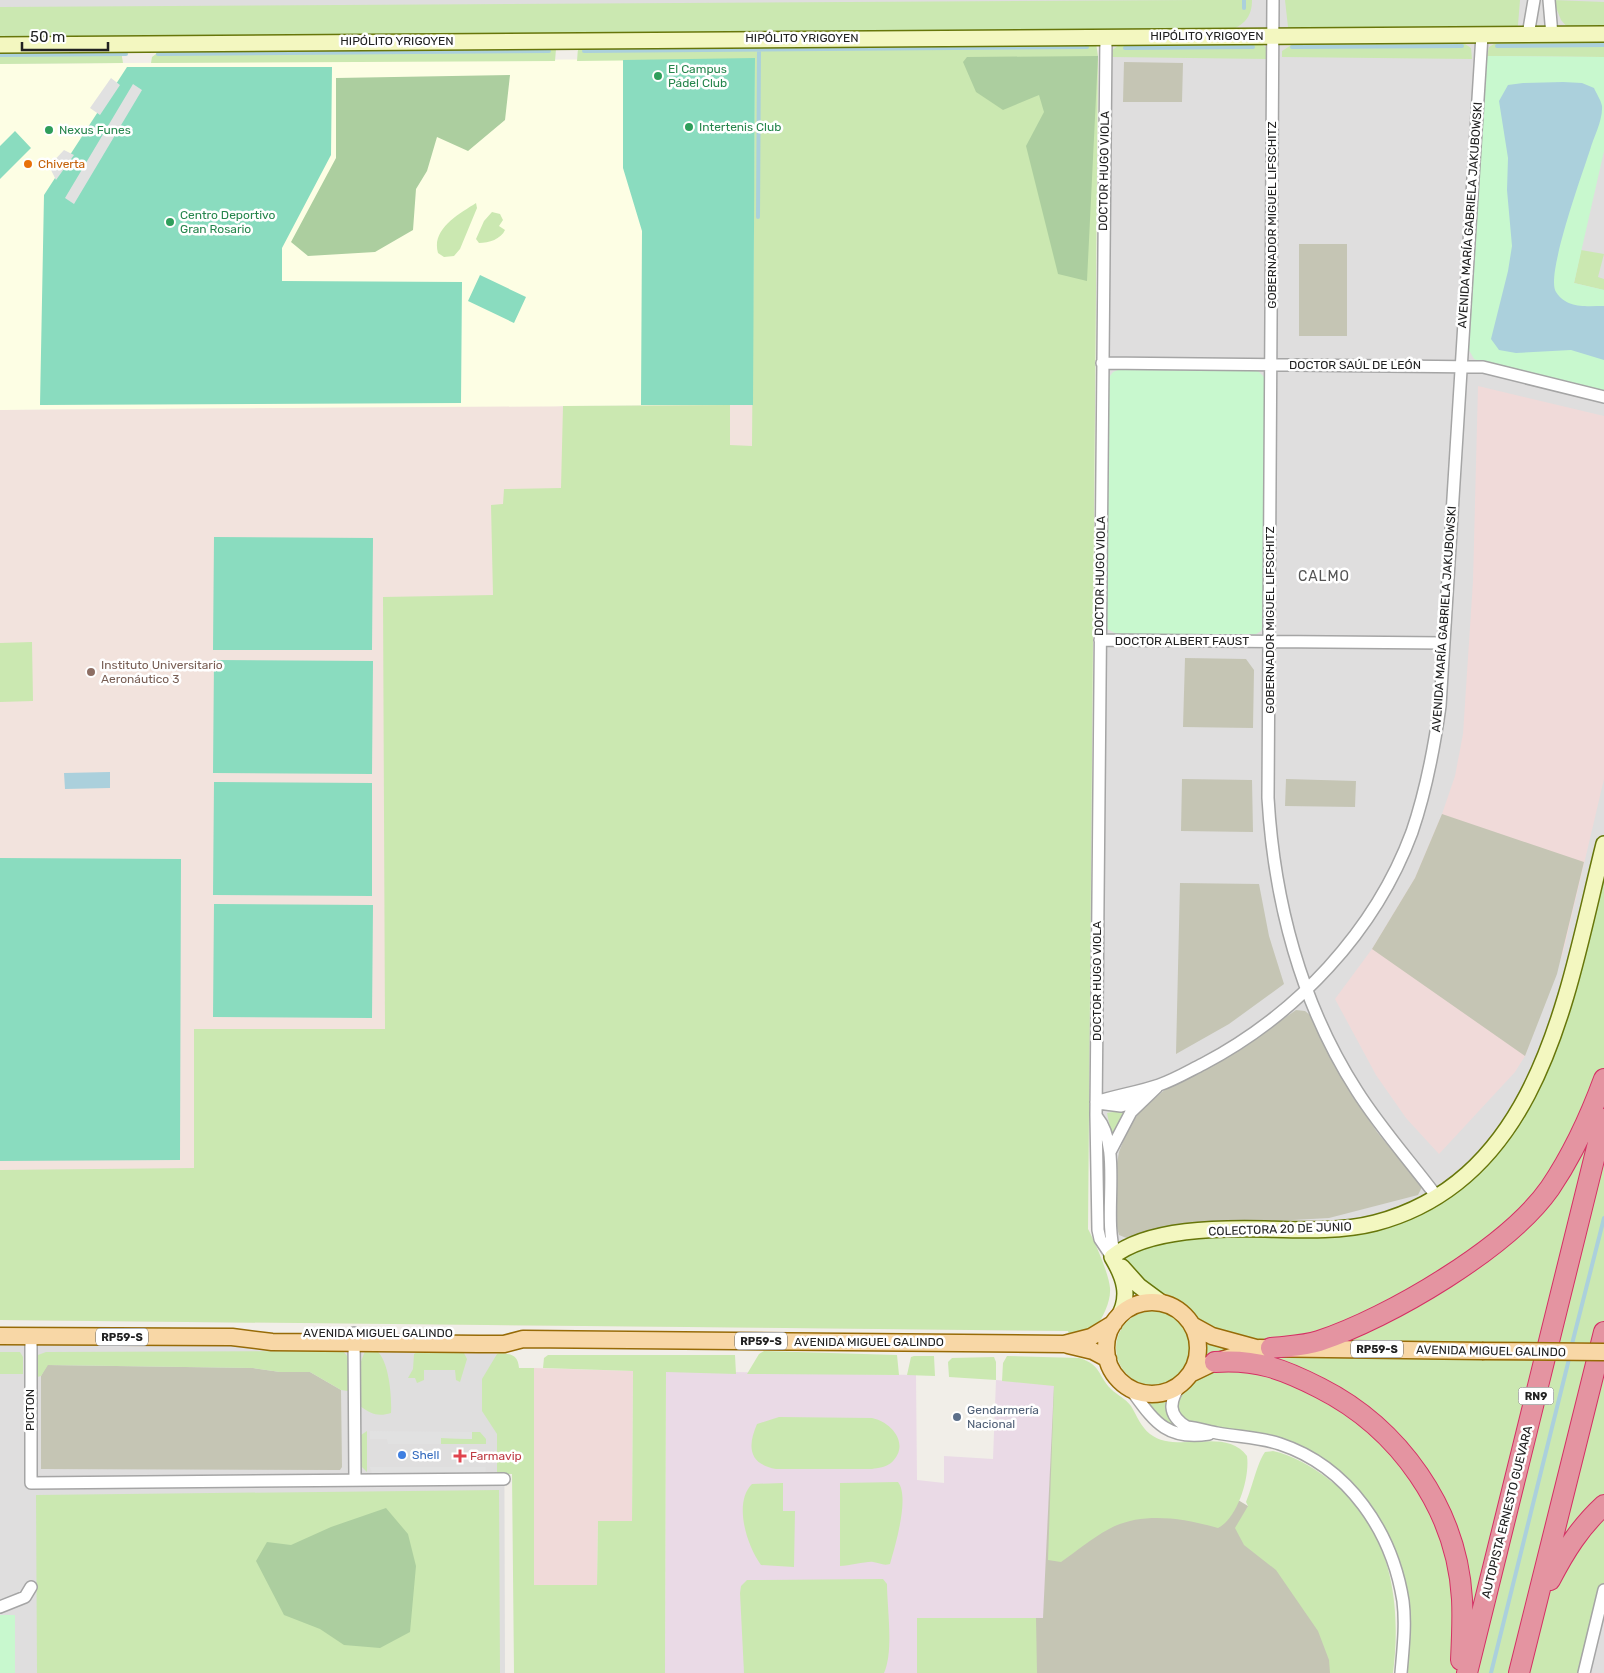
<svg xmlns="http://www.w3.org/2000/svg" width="1604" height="1673" viewBox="0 0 1604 1673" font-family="Rubik,sans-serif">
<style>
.residential{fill:#dfdede}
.commercial{fill:#f0dad9}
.industrial{fill:#eadae6}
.education{fill:#fdfee4}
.military{fill:#f2e3dd}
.construction{fill:#c5c5b4}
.grass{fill:#cbe8b1}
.forest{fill:#acce9f}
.park{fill:#c8f8ce}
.pitch{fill:#8adcbf}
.parking{fill:#e1e1e1}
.water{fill:#abd0dc}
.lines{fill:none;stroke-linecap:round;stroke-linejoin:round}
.stream{stroke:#abd0dc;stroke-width:4}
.street-casing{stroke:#a5a5a5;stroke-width:14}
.secondary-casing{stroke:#67760a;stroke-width:18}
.primary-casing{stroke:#976b07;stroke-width:19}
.highway-casing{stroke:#d43064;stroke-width:22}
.street{stroke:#fff;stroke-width:11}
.secondary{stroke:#f3f7c0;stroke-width:15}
.primary{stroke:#f8d7a6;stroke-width:16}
.highway{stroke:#e494a1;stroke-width:20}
.primary-bridge-casing{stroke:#976b07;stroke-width:19;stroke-linecap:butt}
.primary-bridge{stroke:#f8d7a6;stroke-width:16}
.leisure-dot{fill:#2e9e5b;stroke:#fff;stroke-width:2}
.food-dot{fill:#e8710a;stroke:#fff;stroke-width:2}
.education-dot{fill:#8d6e63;stroke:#fff;stroke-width:2}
.service-dot{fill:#5c6f8a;stroke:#fff;stroke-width:2}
.shop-dot{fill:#3f7fe0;stroke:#fff;stroke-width:2}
.health-dot{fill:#e0444e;stroke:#fff;stroke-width:2}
.labels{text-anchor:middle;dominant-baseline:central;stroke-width:5;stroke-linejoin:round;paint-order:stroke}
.shield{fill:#fff;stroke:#646464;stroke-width:1}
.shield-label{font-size:11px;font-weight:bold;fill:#212121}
.street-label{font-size:12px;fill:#212121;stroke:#fff}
.leisure-label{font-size:12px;fill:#27864d;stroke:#fff;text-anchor:start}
.food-label{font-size:12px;fill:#c56008;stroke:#fff;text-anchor:start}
.education-label{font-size:12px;fill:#785e54;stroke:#fff;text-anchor:start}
.service-label{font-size:12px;fill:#4e5e75;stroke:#fff;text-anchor:start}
.shop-label{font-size:12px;fill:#366cbe;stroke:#fff;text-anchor:start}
.health-label{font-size:12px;fill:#be3a42;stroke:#fff;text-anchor:start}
.neighbourhood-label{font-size:14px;letter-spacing:1px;fill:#545454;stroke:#fff}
</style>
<rect width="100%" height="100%" fill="#f1eee8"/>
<path class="residential" d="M0,0H1604V844L1554,1032L1492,1150L1404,1213L1115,1255L1100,1239L1105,37L0,45Z
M0,1336L504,1344L505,1673H0Z
M1604,1590V1673H1584Z"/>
<path class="commercial" d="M1478,386L1604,416V779L1563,953L1525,1056L1515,1072L1439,1154L1406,1118L1376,1075L1335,999L1372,949L1415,878L1442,814L1455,776L1463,734L1473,581Z
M534,1368L633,1371L632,1521L598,1522L597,1585H534Z"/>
<path class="industrial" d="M666,1371L916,1375L917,1480L944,1483V1456L993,1459L996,1380L1054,1385L1044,1618H917V1673H665Z"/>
<path class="education" d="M755,58L753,405L563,406L0,486L450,407L0,410V64Z"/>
<path class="military" d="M753,405L747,911L1069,1331L0,1320V410Z"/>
<path class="construction" d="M1124,62L1183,63L1182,102H1123Z
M1299,244H1347V336H1299Z
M1185,658L1246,659L1254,670L1253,728L1183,727Z
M1182,779L1252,780L1253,832L1181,831Z
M1286,779L1356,781L1355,807L1285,806Z
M1442,814L1584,862L1557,974L1525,1056L1372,949L1415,878Z
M1180,883L1259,884L1269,936L1284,984L1229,1024L1176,1054Z
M1296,1010L1305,1011L1310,1015L1335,1067L1357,1102L1377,1132L1422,1187L1418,1195L1329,1218L1178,1226L1152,1230L1129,1239L1119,1235L1117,1228L1116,1169L1119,1152L1128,1129L1140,1111L1168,1087L1239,1050Z
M47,1365L253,1368L280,1372H310L341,1390L342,1467L340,1470L41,1469V1376Z
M1054,1385L1235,1493L1238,1500L1248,1506L1362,1673H917V1618H1043Z"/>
<path class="grass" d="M1200,0H1252C1252,17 1244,25 1229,31L0,38V7Z
M1285,0H1520L1518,25L1515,29L1293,31L1288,27Z
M1553,0L1604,2V29H1569L1561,20Z
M1604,39V57L1487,56L1489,47L1499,41Z
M1258,42L1267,48L1268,59L1111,57V51L1122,43Z
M1462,42L1471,48L1472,59L1282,57V51L1293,44Z
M1096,43L1098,56L1088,1229C1095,1242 1109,1274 1110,1288C1111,1302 1103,1316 1096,1328L1069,1335L1068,1331L0,1320V1170L194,1168V1029H385L383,597L493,595L491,505L503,504L504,489L561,488L563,406L730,405V445L752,446L755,59L577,61L578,48Z
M553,46L556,49L555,61L151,63L152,57L160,51Z
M0,51H121L123,63L0,64Z
M476,203L477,208L460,249L454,256L444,257L438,253C431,229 459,214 476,203Z
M492,212L500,214L503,220L499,226L505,230C501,239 489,243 479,243L476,239L484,221Z
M1581,250L1604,254L1598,277L1604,279V290L1574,283Z
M32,642L33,701L0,702V643Z
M1604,844V1590L1584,1673H1401L1404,1641L1395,1564L1351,1489L1282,1445L1218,1433L1175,1417C1177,1407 1177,1391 1182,1383C1186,1375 1194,1370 1196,1361C1202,1340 1193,1319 1175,1308C1171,1305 1165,1305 1161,1302C1146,1292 1132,1275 1119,1263L1131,1245L1148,1240L1374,1223L1476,1168L1538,1074Z
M1124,1110L1126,1112L1113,1133L1111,1132L1107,1113Z
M1116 1348a37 37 0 1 1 74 0a37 37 0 1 1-74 0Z
M343,1351L348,1357V1391L341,1390L310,1372H280L253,1368L48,1365L41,1376L37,1377L38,1355L46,1352Z
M365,1351H377C389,1361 392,1397 391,1413C378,1417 371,1414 360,1406V1364Z
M764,1351L897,1355L899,1375L747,1374L759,1354Z
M0,1352H20L23,1357V1374H0Z
M417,1352L464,1353L467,1359L460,1382L456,1380L455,1370H424V1380L417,1383L415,1378H408L413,1369L414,1354Z
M500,1353C512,1354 518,1355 519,1368H534V1585H597L598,1521H632L633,1371L543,1368L544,1358L548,1355H735L736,1374L666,1372L665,1673H514L512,1474H497V1434L482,1411V1379L497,1354Z
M914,1356H934L935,1376L907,1375L911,1357Z
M1007,1356L1079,1358C1102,1365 1097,1375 1111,1389C1117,1395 1125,1398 1131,1406C1137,1416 1141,1427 1150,1434C1177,1455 1225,1426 1247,1456C1250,1477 1238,1518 1218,1528C1184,1518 1141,1511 1109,1529C1092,1538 1077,1551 1061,1562L1048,1560L1054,1386L1002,1381L1003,1363Z
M994,1357L996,1362V1380L949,1377L948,1362L952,1358Z
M1167,1396L1166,1411L1176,1427L1167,1426L1150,1407L1148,1400H1158Z
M779,1417L872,1418C892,1422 911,1445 891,1463C886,1467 878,1468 872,1469H776C749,1464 747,1447 757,1424Z
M367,1431V1472L361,1466V1435Z
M472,1432H480L486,1439V1444H441V1438L472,1439Z
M1273,1451C1292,1455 1311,1466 1327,1478C1334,1484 1344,1490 1350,1497C1393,1545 1401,1611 1393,1673H1330L1329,1660L1318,1631L1276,1570L1244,1545L1235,1528L1248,1506L1246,1502C1252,1488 1257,1463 1265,1452Z
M898,1482C910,1497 895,1546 890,1564C883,1566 880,1563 873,1562C867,1561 850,1566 840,1566V1483Z
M783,1483V1511H795L794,1567L761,1565C747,1546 733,1503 752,1484Z
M499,1490L500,1673H37L36,1495Z
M883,1579L887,1584C887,1608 894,1651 884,1673H744L740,1593L741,1586L747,1580Z
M917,1618H1036L1037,1673H917Z"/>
<path class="forest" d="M1098,56L1087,281L1058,274L1026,146L1044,112L1039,95L1003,110L976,92L963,62L967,57Z
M510,75L505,120L468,151L437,137L427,171L416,189L413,230L375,252L308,256L291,242L336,158V78Z
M386,1508L408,1534L416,1566L410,1632L380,1648L344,1645L320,1629L284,1615L256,1561L267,1542L291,1545L331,1527Z"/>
<path class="park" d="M1487,56L1604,57V151L1574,283L1604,290V391L1479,361L1474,359L1469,350Z
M1118,370L1251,371H1258L1266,379L1265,620L1261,631L1256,634H1117L1107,629L1105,625L1107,380L1113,372Z
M0,1615H15V1673H0Z"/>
<path class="pitch" d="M755,58L753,405H641L642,231L623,168V60Z
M127,67H332L331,155L282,248V281L462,282L461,403L40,405L44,195Z
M15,131L31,148L0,179V146Z
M480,275L526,297L514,323L468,301Z
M214,537L373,538L372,650H213Z
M214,660L373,661L372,774L213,773Z
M214,782L372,783V896L213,895Z
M0,858L181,859L180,1160L0,1161Z
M214,904L373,905L372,1018L213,1017Z"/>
<path class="parking" d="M111,78L120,85L100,115L90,108Z
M133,84L142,90L74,204L65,198Z
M64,150L74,155L56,180L49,166Z
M370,1431L472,1432V1439L441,1438V1444H388L387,1439H370Z
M370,1467H486L485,1475L372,1474Z"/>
<path class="water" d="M1563,82L1582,83L1594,88C1596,93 1601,100 1602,106C1603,120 1594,136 1590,150C1583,172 1545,276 1556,292C1567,309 1586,306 1604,306V360L1571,350L1516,353L1499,350L1491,339L1508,271L1512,246L1507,190L1508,158L1499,101L1508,85L1523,83Z
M110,772V788L65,789L64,773Z"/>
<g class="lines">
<path class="stream" d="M1244,8V0
M1497,46L1604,45
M1292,47L1462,46
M1125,48L1253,47
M584,51L1087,47
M158,54L549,51
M0,55L126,54
M758,217L759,49
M1571,1348L1604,1218
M1491,1673L1570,1355"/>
<defs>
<path id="street" d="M1273,0L1268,798C1274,901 1301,1004 1357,1091C1381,1129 1411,1162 1437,1197
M1549,0L1552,35
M1528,35L1534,0
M1106,37L1096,1115L1098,1230L1100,1239L1112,1257
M1102,363L1483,367L1604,397
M1100,640L1444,643
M1096,1102C1117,1095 1139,1092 1159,1085C1174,1080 1189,1071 1203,1064C1296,1015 1375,932 1412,832C1426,791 1434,749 1440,706L1482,35
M1098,1103L1121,1106L1141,1100
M1097,1117C1123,1148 1102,1215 1115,1255
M1110,1152L1131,1112L1157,1087
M354,1333L355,1480
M31,1336V1483L504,1479
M1181,1384C1169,1401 1167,1415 1187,1427C1197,1428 1207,1431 1217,1433C1238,1437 1259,1437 1280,1444C1349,1467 1392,1532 1403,1601C1406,1625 1403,1649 1401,1673
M1129,1387C1153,1419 1164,1441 1209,1434
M0,1607L25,1597L31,1587
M1584,1673L1604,1590"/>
<path id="secondary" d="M0,45L1604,34
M1122,1267L1139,1286L1162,1303
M1118,1318C1131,1296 1124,1277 1112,1257C1148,1228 1221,1228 1265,1229C1301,1230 1340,1232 1375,1223C1543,1179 1568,987 1604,844"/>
<path id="primary" d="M1106 1348a46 46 0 1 1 92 0a46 46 0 1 1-92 0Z
M1192,1325L1212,1336L1256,1348
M0,1336L232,1337L272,1342L479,1344H504L523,1339L1064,1344L1091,1337L1114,1323
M1068,1345L1093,1351L1108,1359
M1190,1374L1215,1362L1259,1348L1482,1351"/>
<path id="highway" d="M1271,1348C1287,1346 1304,1346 1319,1341C1389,1318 1508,1248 1550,1188C1573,1154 1590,1117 1604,1079
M1215,1362C1256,1359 1283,1369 1320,1388C1399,1428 1457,1509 1462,1599C1463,1619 1462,1640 1461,1660
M1550,1580C1565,1551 1580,1527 1604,1505
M1467,1673L1604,1119
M1519,1673L1604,1332"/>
</defs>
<use href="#street" class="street-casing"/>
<use href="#secondary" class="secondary-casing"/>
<use href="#primary" class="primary-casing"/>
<use href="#highway" class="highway-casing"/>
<use href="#street" class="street"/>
<use href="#secondary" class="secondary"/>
<use href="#primary" class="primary"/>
<use href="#highway" class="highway"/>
<defs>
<path id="primary-bridge" d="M1482,1351L1604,1352"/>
</defs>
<use href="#primary-bridge" class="primary-bridge-casing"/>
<use href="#primary-bridge" class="primary-bridge"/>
</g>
<g class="leisure-dot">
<circle cx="658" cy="76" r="5"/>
<circle cx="689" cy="127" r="5"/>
<circle cx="49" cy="130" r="5"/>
<circle cx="170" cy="222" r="5"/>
</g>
<circle class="food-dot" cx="28" cy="164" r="5"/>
<circle class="education-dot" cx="91" cy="672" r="5"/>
<circle class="service-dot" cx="957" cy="1417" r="5"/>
<circle class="shop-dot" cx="402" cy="1455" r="5"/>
<path class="health-dot" d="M457.5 1448.5h5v5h5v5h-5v5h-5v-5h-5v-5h5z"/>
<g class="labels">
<g class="shield">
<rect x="96" y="1328.5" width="52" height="17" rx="4"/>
<rect x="735" y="1332.5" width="52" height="17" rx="4"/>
<rect x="1351" y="1340.5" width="52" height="17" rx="4"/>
<rect x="1518.5" y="1387.5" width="35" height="17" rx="4"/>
</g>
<g class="shield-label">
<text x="122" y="1337">RP59-S</text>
<text x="761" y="1341">RP59-S</text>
<text x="1377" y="1349">RP59-S</text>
<text x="1536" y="1396">RN9</text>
</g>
<g class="street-label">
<text x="1207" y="36">HIPÓLITO YRIGOYEN</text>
<text x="802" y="38">HIPÓLITO YRIGOYEN</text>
<text x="397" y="41">HIPÓLITO YRIGOYEN</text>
<text transform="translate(1104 171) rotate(-89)">DOCTOR HUGO VIOLA</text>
<text transform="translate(1272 215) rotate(-90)">GOBERNADOR MIGUEL LIFSCHITZ</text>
<text transform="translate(1470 215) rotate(-86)">AVENIDA MARÍA GABRIELA JAKUBOWSKI</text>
<text x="1355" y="365">DOCTOR SAÚL DE LEÓN</text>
<text transform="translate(1100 576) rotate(-89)">DOCTOR HUGO VIOLA</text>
<text transform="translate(1444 619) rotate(-86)">AVENIDA MARÍA GABRIELA JAKUBOWSKI</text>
<text transform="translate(1270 620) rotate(-90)">GOBERNADOR MIGUEL LIFSCHITZ</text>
<text x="1182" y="641">DOCTOR ALBERT FAUST</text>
<text transform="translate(1097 981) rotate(-90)">DOCTOR HUGO VIOLA</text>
<text transform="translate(1280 1229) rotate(-2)">COLECTORA 20 DE JUNIO</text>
<text x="378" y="1333">AVENIDA MIGUEL GALINDO</text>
<text x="869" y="1342">AVENIDA MIGUEL GALINDO</text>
<text transform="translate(1491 1351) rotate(1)">AVENIDA MIGUEL GALINDO</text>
<text transform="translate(30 1410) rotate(-90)">PICTON</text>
<text transform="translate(1507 1512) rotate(-76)">AUTOPISTA ERNESTO GUEVARA</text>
</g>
<g class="leisure-label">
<text x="668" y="69">El Campus<tspan x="668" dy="14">Pádel Club</tspan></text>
<text x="699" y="127">Intertenis Club</text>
<text x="59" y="130">Nexus Funes</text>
<text x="180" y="215">Centro Deportivo<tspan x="180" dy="14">Gran Rosario</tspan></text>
</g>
<g class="food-label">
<text x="38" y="164">Chiverta</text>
</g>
<g class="education-label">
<text x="101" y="665">Instituto Universitario<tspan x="101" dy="14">Aeronáutico 3</tspan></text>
</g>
<g class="service-label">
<text x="967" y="1410">Gendarmería<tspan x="967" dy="14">Nacional</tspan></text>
</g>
<g class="shop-label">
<text x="412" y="1455">Shell</text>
</g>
<g class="health-label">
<text x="470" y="1456">Farmavip</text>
</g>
<g class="neighbourhood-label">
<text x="1324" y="576">CALMO</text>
</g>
</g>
<path d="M22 42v8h86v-8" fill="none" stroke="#212121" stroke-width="2.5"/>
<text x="30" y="42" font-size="15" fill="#212121" stroke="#ffffff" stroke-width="4" paint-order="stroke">50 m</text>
</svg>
